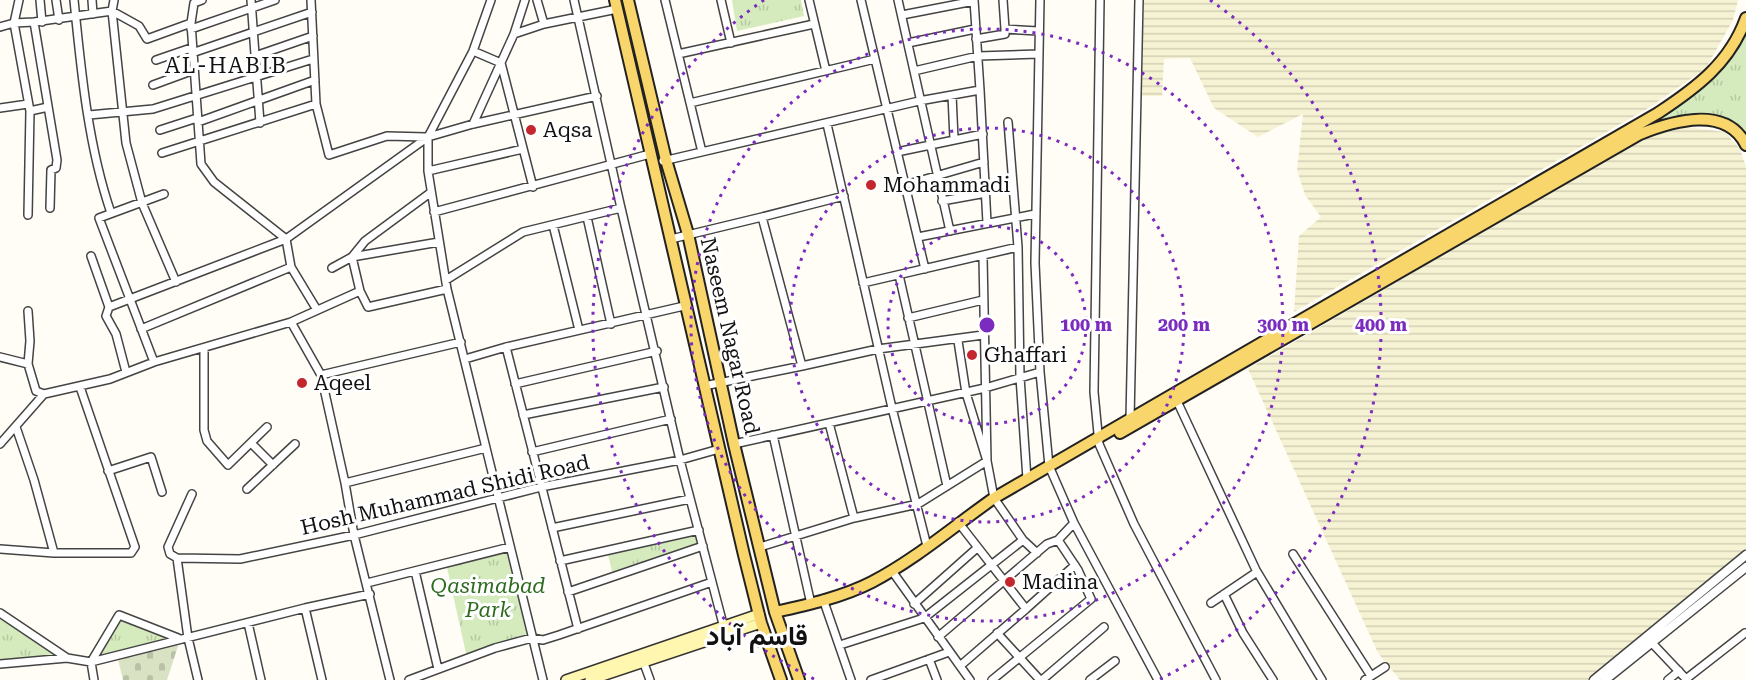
<svg xmlns="http://www.w3.org/2000/svg" width="1746" height="680" viewBox="0 0 1746 680" font-family="'Roboto Serif',Vazirmatn,serif">
<style>
.farmland{fill:url(#farmland-rules)}
.cemetery{fill:url(#cemetery-stones)}
.park{fill:url(#park-tufts)}
.lines{fill:none;stroke-linecap:round;stroke-linejoin:round}
.minor-casing{stroke:#444;stroke-width:10}
.tertiary-casing{stroke:#444;stroke-width:11}
.secondary-casing{stroke:#333;stroke-width:12}
.primary-casing{stroke:#222;stroke-width:14}
.minor{stroke:#fff;stroke-width:7}
.tertiary{stroke:#fff;stroke-width:8}
.secondary{stroke:#fff6b0;stroke-width:9}
.primary{stroke:#f9d66b;stroke-width:10}
.ring{fill:none;stroke:#7b2cbf;stroke-width:3;stroke-dasharray:3 6}
.poi-dot{fill:#c4262e;stroke:#fff;stroke-width:2}
.labels{text-anchor:middle;dominant-baseline:central;stroke-width:6;stroke-linejoin:round;paint-order:stroke}
.poi-label{font-size:21px;fill:#111;stroke:#fff;text-anchor:start}
.street-label{font-size:21px;fill:#111;stroke:#fff}
.park-label{font-size:21px;font-style:italic;fill:#2f6b1f;stroke:#fff}
.neighbourhood-label{font-size:22px;letter-spacing:1.5px;fill:#111;stroke:#fff}
.district-label{font-size:27px;font-weight:bold;fill:#111;stroke:#fff}
.centre{fill:#7b2cbf;stroke:#fff;stroke-width:3}
.ring-label{font-size:18px;text-anchor:middle;font-weight:bold;fill:#7b2cbf;stroke:#fff;stroke-width:6;stroke-linejoin:round;paint-order:stroke}
</style>
<defs>
<pattern id="farmland-rules" width="6" height="5" patternUnits="userSpaceOnUse" patternTransform="scale(1.5)"><rect width="6" height="5" fill="#f6f3d4"/><path d="M0 2.5h6" fill="none" stroke="#d2cfb5"/></pattern>
<pattern id="cemetery-stones" width="16" height="16" patternUnits="userSpaceOnUse" patternTransform="scale(1.5)"><rect width="16" height="16" fill="#d9e3c4"/><path d="M2 7V4a2 2 0 0 1 4 0v3zM10 15v-3a2 2 0 0 1 4 0v3z" fill="#b9c2a7"/></pattern>
<pattern id="park-tufts" width="24" height="20" patternUnits="userSpaceOnUse" patternTransform="scale(1.5)"><rect width="24" height="20" fill="#d5ebbd"/><path d="M3 7l-1-3M5 7V3M7 7l1-3M15 17l-1-3M17 17v-4M19 17l1-3" fill="none" stroke="#b6c8a1"/></pattern>
</defs>
<rect width="100%" height="100%" fill="#fffdf5"/>
<path class="farmland" d="M1144,0H1738L1733,20L1706,68L1650,107L1294,312L1299,236L1321,217L1305,195L1297,170L1303,114L1258,137L1214,108L1190,58L1164,59L1162,96H1141Z
M1687,127L1725,132L1740,149L1746,167V556L1590,680H1400L1378,653L1248,369L1645,137Z"/>
<path class="cemetery" d="M175,639L178,646L167,680H123L117,655Z"/>
<path class="park" d="M732,0H801L804,16L737,31Z
M1746,30V137C1730,108 1684,112 1657,122L1655,119C1694,97 1728,72 1746,30Z
M699,530L703,546L613,576L607,550Z
M510,547L532,638L467,658L446,563Z
M0,613L67,658L0,664Z
M118,617L178,638L91,662Z"/>
<g class="lines">
<defs>
<path id="minor" d="M40,0L42,22
M56,0L59,20
M74,0C81,70 88,146 111,213
M92,0L93,14
M114,0L112,11L126,143L142,203L176,282
M202,0L194,3L191,23L201,164L214,182L286,239L291,267
M251,0L260,123
M311,0L316,104L329,155L387,136L426,137
M491,0L473,51L428,137V171L447,289L543,680
M537,0L544,24
M574,0L621,208
M665,0L702,152
M721,0L731,43
M809,0L826,71
M861,0L925,269
M898,0L950,231
M974,0L980,90
M1003,0L1005,29L1038,31
M1040,0L1035,263L1040,372L1049,466L1074,523L1158,680
M1100,0L1094,392L1099,444L1134,524L1216,680
M902,15L974,1
M34,22L112,11L139,26L147,39L191,23
M0,27L14,23L19,0
M191,29L275,0
M514,34L525,0
M976,39L1005,34V29
M908,43L975,29
M473,51L501,63L533,187
M192,53L312,12
M678,54L814,24
M255,56L313,36
M156,60L191,48
M914,71L978,56L1038,54
M153,85L194,70
M952,95L954,139
M690,103L875,59
M0,108L28,104
M30,111L48,107
M89,115L153,109L313,59
M198,122L315,80
M1008,122L1018,247
M473,124L514,34L544,24L617,9
M827,124L892,408L927,546
M160,130L197,118
M897,152L983,134
M162,153L316,104
M663,161L919,101L980,90L987,223
M428,171L523,149
M905,185L984,162
M942,201L986,193
M434,212L650,154
M28,215L30,111L14,23L34,22L57,160L56,168L51,170L50,208
M587,217L611,324
M762,217L844,196
M553,225L579,330
M918,237L1035,214
M671,239L762,217L802,366L704,386
M91,256L109,307
M983,257L987,461L994,498L1023,540L1037,553
M332,268L352,257L439,242
M899,275L947,486
M446,280L523,232L621,208L680,460L723,624
M863,283L1018,247L1020,377L1027,479
M360,291L352,257L365,241L430,193
M28,311L30,341L28,364L36,391L44,394
M908,318L983,300
M291,322L321,375L461,342
M141,329L291,267L317,310
M506,347L578,629
M204,349V430L207,441L228,465L267,427
M0,357L28,364
M465,359L506,347L684,306
M154,362L99,218L164,194
M802,366L878,349L983,335
M126,372L116,334L106,316L109,307L286,239L428,137L473,124L597,96
M321,375L345,483
M515,384L657,351
M1177,401L1256,570L1322,680
M523,415L664,387
M1130,419L1139,0
M829,423L854,518
M16,427L34,480L54,553
M773,435L811,604
M251,443L273,465
M0,444L44,394L110,379L154,362L291,322L360,291L368,307L447,289
M734,444L985,388L1040,372
M532,452L671,419
M108,471L151,457L162,492
M247,489L295,444
M192,494L168,547L170,554L177,558L188,638L198,680
M958,522L1026,609L960,666
M552,528L690,499
M760,547L854,518L918,504L987,461L966,393L958,341
M0,549L54,553H131L135,547L80,387
M1293,554L1371,676
M177,558L240,559L354,535L541,487L680,460L719,449
M560,561L699,530
M415,571L438,669
M892,571L970,680
M367,583L510,547
M568,592L703,546
M1224,594L1243,633L1273,680
M823,599L851,680
M1211,603L1257,572
M914,604L977,548
M1026,609L1075,565
M0,613L67,658
M248,623L261,680
M997,633L1040,680
M938,637L1047,544L1058,540
M1652,643L1687,680
M840,645L924,618L1023,540
M642,658L650,680
M929,659L937,680
M0,664L67,658L91,662L305,608
M1686,679L1745,633
M94,680L91,662L119,615L178,638
M322,680L305,608L370,594
M390,680L354,535L345,483L486,448
M409,680L495,648L532,638L543,640L559,635L712,582
M871,680L949,652
M992,680L1091,599L1078,570L1058,540L1074,523
M1042,680L1104,627
M1090,680L1115,661
M1365,680L1385,667
M1668,680L1679,671"/>
<path id="tertiary" d="M1594,680L1746,555
M1605,680L1746,567"/>
<path id="secondary" d="M566,680L759,614
M590,680L761,623"/>
<path id="primary" d="M615,0L744,555L761,623L781,680
M628,0L666,160L688,234L734,444L775,612L799,680
M1120,433L1640,134C1673,121 1726,105 1746,145
M775,612C807,605 843,597 872,582C916,559 954,526 994,498L1658,113C1696,88 1730,63 1746,18"/>
</defs>
<use href="#minor" class="minor-casing"/>
<use href="#tertiary" class="tertiary-casing"/>
<use href="#secondary" class="secondary-casing"/>
<use href="#primary" class="primary-casing"/>
<use href="#minor" class="minor"/>
<use href="#tertiary" class="tertiary"/>
<use href="#secondary" class="secondary"/>
<use href="#primary" class="primary"/>
</g>
<g class="ring">
<circle cx="987" cy="325" r="99"/>
<circle cx="987" cy="325" r="197"/>
<circle cx="987" cy="325" r="296"/>
<path d="M814 679A394 394 0 0 1 764 0M1210 0A394 394 0 0 1 1160 679"/>
</g>
<g class="poi-dot">
<circle cx="531" cy="130" r="6"/>
<circle cx="871" cy="185" r="6"/>
<circle cx="972" cy="355" r="6"/>
<circle cx="302" cy="383" r="6"/>
<circle cx="1010" cy="582" r="6"/>
</g>
<g class="labels">
<g class="poi-label">
<text x="543" y="130">Aqsa</text>
<text x="883" y="185">Mohammadi</text>
<text x="984" y="355">Ghaffari</text>
<text x="314" y="383">Aqeel</text>
<text x="1022" y="582">Madina</text>
</g>
<g class="street-label">
<text transform="translate(730 336) rotate(77)">Naseem Nagar Road</text>
<text transform="translate(445 495) rotate(-13)">Hosh Muhammad Shidi Road</text>
</g>
<g class="park-label">
<text x="488" y="586">Qasimabad<tspan x="488" dy="24">Park</tspan></text>
</g>
<g class="neighbourhood-label">
<text x="226" y="65">AL-HABIB</text>
</g>
<g class="district-label">
<text x="757" y="636">قاسم آباد</text>
</g>
</g>
<circle cx="987" cy="325" r="9" class="centre"/>
<g class="ring-label">
<text x="1086" y="331">100 m</text>
<text x="1184" y="331">200 m</text>
<text x="1283" y="331">300 m</text>
<text x="1381" y="331">400 m</text>
</g>
</svg>
